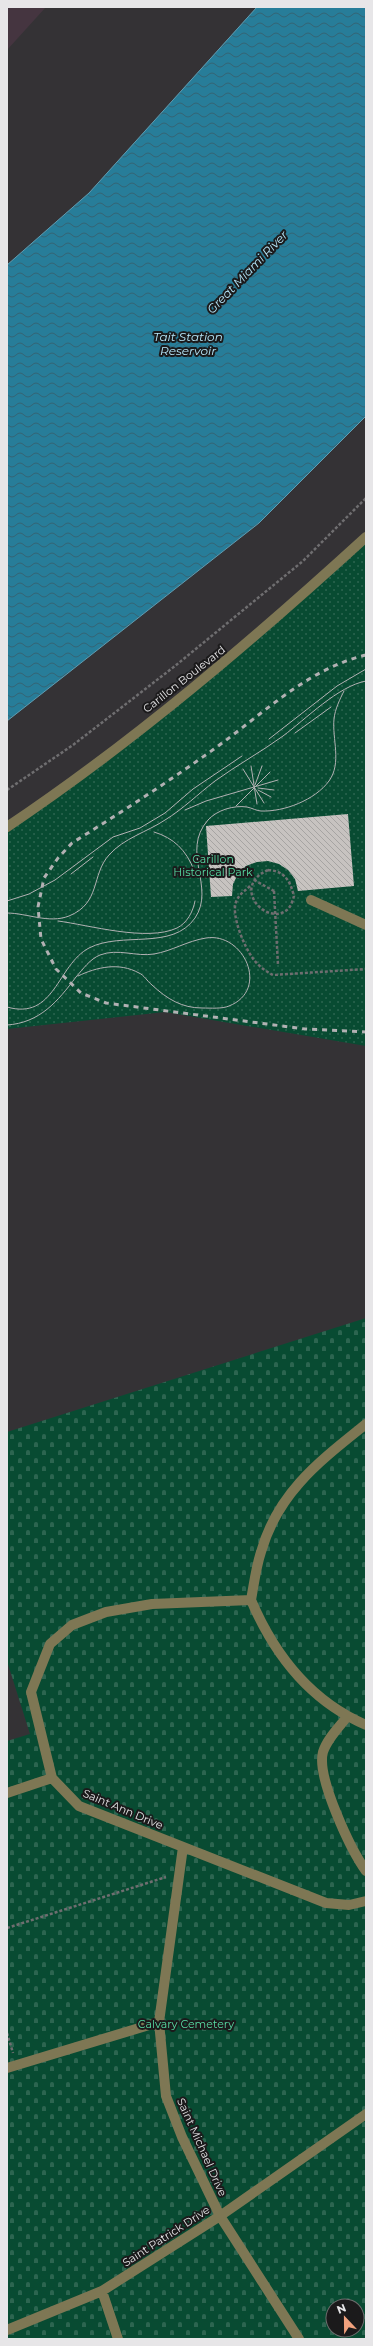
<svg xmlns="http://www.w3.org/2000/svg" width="373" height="2346" viewBox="0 0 373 2346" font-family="Montserrat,sans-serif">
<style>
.commercial{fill:#453540}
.cemetery{fill:url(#cemetery-stones);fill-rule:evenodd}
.park{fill:url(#park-dots)}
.water{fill:url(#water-waves);stroke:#619cb1}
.building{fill:url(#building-back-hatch)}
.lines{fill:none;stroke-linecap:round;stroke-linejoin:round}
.path{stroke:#6f6e70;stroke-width:2.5;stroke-dasharray:3 2;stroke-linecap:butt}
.minor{stroke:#7e7754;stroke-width:10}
.tram{stroke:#b2b1b3;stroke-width:1}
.rail{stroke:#b2b1b3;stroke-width:3;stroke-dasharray:5 5;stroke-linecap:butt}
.path-bridge{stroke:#6f6e70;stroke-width:2.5;stroke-dasharray:3 2;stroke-linecap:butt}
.labels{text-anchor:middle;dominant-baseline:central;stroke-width:4;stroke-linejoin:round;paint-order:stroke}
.street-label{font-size:11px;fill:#e7e6e8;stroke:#1b1a1b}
.park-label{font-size:11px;fill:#57dca3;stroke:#1b1a1b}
.water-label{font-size:12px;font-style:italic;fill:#b6e7fa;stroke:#1b1a1b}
</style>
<defs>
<pattern id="cemetery-stones" width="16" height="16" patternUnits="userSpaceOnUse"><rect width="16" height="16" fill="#084b32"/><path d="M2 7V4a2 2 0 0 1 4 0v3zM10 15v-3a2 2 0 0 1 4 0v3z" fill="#2c6550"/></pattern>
<pattern id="park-dots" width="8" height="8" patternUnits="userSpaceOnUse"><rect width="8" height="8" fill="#084b32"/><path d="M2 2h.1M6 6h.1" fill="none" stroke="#2c6550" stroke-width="1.8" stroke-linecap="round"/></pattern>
<pattern id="water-waves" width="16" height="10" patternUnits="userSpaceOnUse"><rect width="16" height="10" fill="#277d99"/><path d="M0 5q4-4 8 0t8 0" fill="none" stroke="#346474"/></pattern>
<pattern id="building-back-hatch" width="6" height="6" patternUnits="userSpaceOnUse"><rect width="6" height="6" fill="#c7c3c0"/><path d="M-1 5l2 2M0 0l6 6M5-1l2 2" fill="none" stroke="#a6a4a2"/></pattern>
</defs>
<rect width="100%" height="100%" fill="#343235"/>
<path class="commercial" d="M7,7H46L7,50Z"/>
<path class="cemetery" d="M366,1318V2339H7V1741L30,1734L7,1661V1432ZM333,2306H357V2330H333Z"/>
<path class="park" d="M366,537V1046L165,1012L7,1029V827L161,714Z"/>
<path class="water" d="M257,7H366V416L259,523L7,721V265L89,193Z"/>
<path class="building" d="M348,814L354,886L298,891L295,879L288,870L279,864L268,861L257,862L246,866L238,874L233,884L232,896L211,897L206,826Z"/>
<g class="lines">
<path class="path" d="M7,790L73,745L175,666L303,561L366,498
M268,870C285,871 290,881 294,896C293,900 291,906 288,909C268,928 229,887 268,870Z
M254,880L274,891
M250,886C245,891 239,894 236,902C231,915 244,946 252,957C257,965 265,971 273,975L366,969
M7,1928L166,1877
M7,2033L13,2053"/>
<path class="minor" d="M7,827C135,741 252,641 366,537
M311,900L366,925
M251,1600L152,1604L106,1612L72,1625L50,1644L31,1692L52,1778L79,1806L326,1903L349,1905L366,1901
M251,1600C254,1584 256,1567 261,1552C278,1492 320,1461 366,1424
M251,1600C274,1654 310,1701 366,1725
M347,1717C339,1727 327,1739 323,1752C316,1777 351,1850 366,1871
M7,1793L52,1778
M183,1847L159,2022L166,2096L182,2137L220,2216L299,2339
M7,2068L159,2022
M102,2291L118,2339
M7,2330L102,2291L220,2216L366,2114"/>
<path class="tram" d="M295,733L331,707
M269,739L337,686L366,669
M251,766L257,804
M243,769L264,803
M255,785L262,766
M258,788L274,790
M258,790L271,797
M236,806L270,772
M185,810L206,801L278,780
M154,832C174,838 186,850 194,870
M71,874L93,857
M7,901L29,894L55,880L113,837L140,828L165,813L193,789L242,756
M7,913C27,913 49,924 69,916C101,903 91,875 109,855C124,838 147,832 165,820C183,809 198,794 215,781C237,765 261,752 283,736C306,719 338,686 366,681
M58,921C89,925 147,942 177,928C187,923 193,912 195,901
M7,1007C55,1021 57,965 89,948C122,931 172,951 195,918C216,887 180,852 208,820C217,810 234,805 247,807C252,808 257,811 261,811C284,812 315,800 329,781C342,763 332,739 334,719C335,709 340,699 344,691
M7,1025C40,1023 58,1001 76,977C83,969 90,959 100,955C118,948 136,957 154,954C172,951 187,941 206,938C244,932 270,990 229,1006C222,1009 211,1008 202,1008C182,1008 167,999 152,985C147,981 144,975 139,973C119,962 97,967 78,976"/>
<path class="rail" d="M366,655C307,669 263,714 214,749C168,782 120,813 72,843L58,858L44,878L38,907L41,939L56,969L81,993L106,1003L305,1029L366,1032"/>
<path class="path-bridge" d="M274,891L278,965"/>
</g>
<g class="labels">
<g class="street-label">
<text transform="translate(184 679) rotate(-38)">Carillon Boulevard</text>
<text transform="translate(123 1809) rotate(23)">Saint Ann Drive</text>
<text transform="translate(202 2147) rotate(66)">Saint Michael Drive</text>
<text transform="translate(166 2236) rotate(-33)">Saint Patrick Drive</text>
</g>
<g class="park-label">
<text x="213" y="859">Carillon<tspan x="213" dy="13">Historical Park</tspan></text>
<text x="186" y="2024">Calvary Cemetery</text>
</g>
<g class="water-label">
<text transform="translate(247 272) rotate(-46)">Great Miami River</text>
<text x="188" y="336">Tait Station<tspan x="188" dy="14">Reservoir</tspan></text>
</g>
</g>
<rect width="373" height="2346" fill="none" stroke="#e7e6e8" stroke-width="16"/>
<g transform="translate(345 2318) rotate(338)"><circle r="19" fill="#1b1a1b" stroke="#6d6c6d"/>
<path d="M0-3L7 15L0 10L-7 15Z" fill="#f1a17d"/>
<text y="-6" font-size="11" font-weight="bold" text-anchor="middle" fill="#e7e6e8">N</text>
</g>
</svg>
